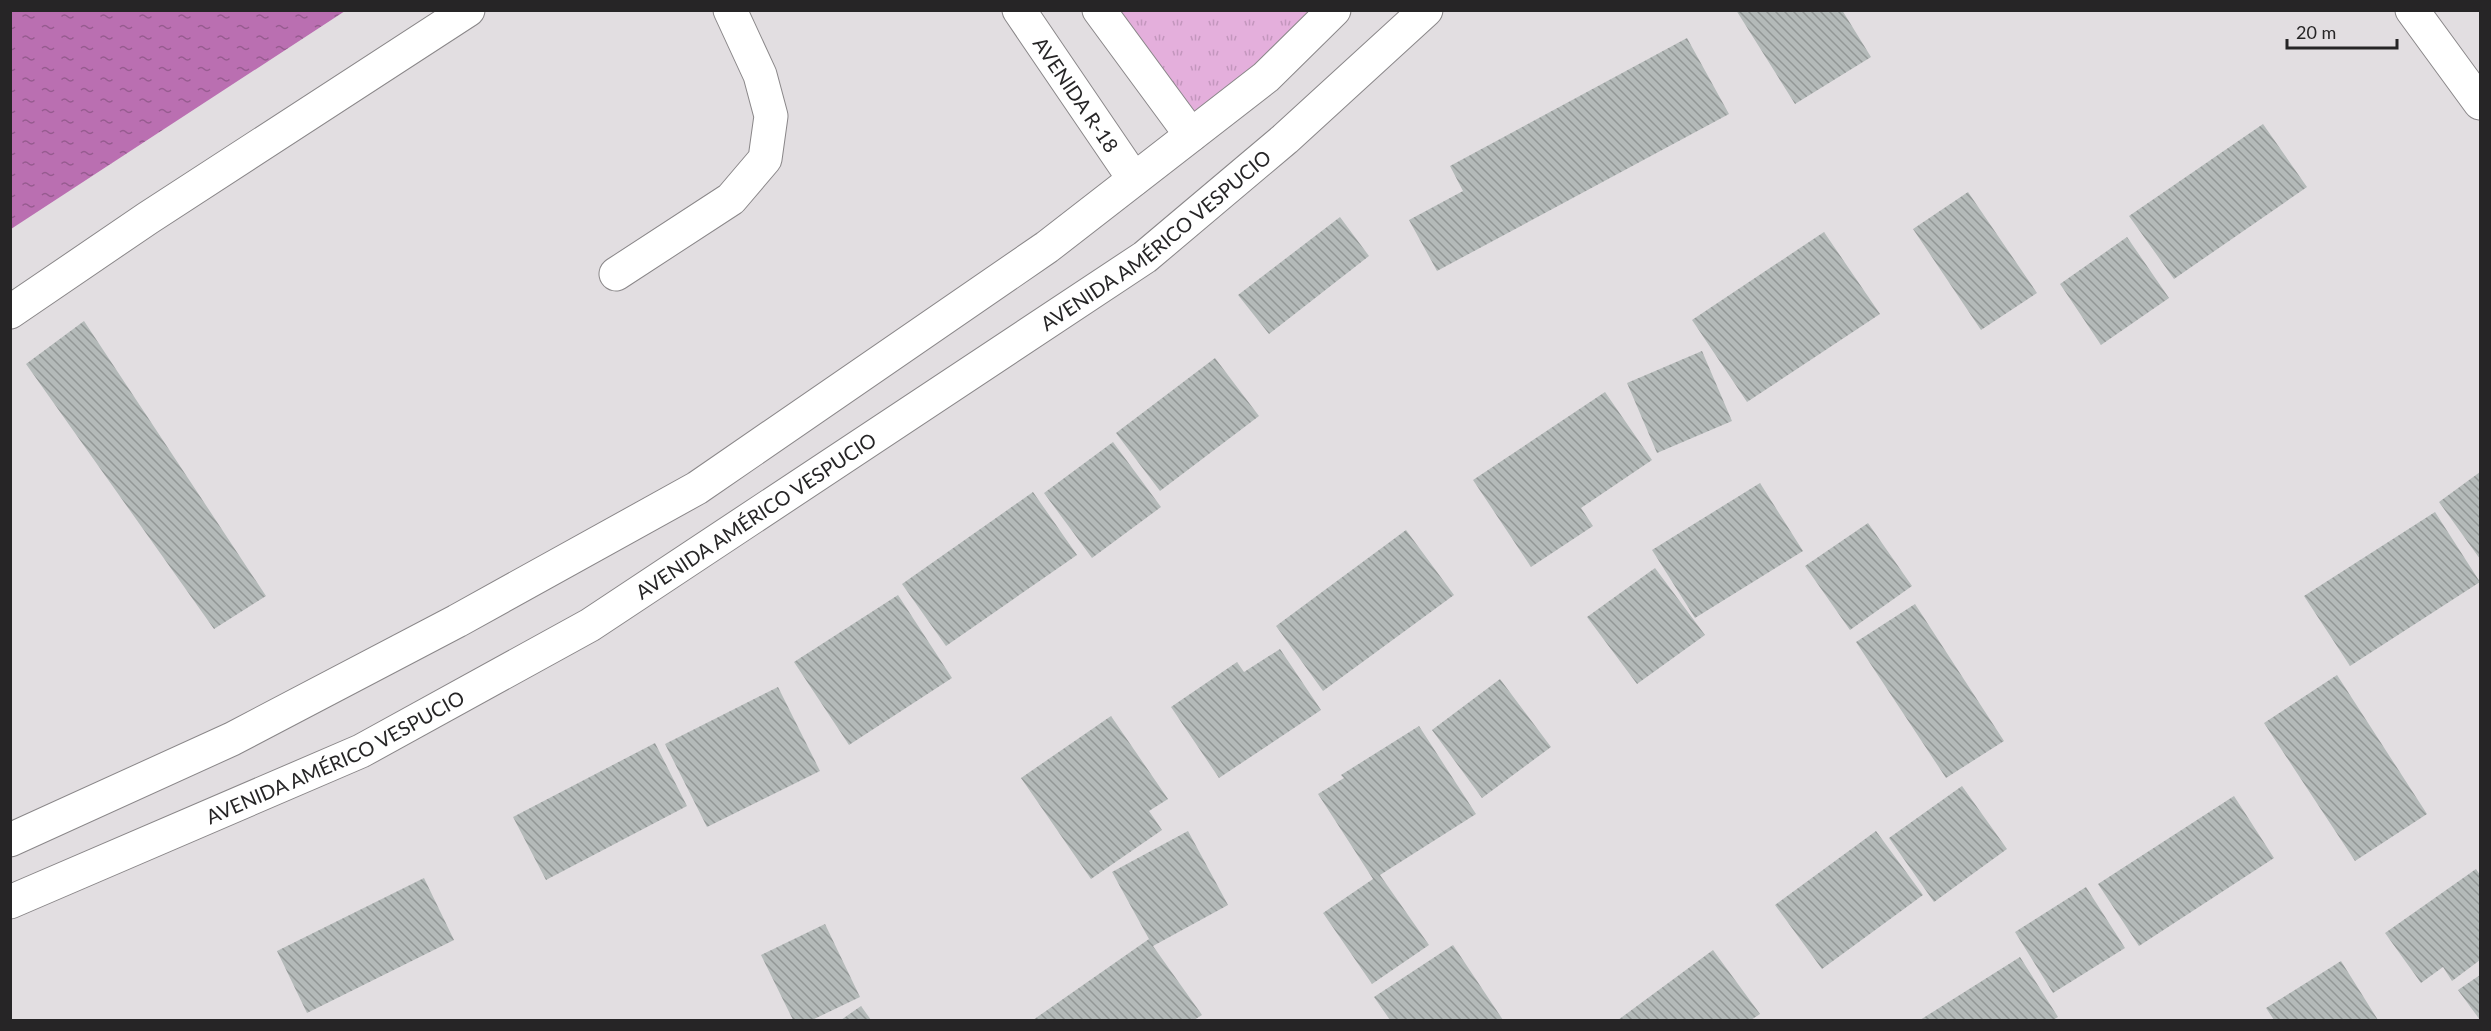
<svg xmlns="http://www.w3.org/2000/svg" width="2491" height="1031" viewBox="0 0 2491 1031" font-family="Lato,sans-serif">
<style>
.grass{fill:url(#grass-tufts)}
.water{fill:url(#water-ripples)}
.building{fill:url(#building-back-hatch)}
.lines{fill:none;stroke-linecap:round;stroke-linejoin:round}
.minor-casing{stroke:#8a8789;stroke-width:35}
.minor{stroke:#fff;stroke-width:33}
.labels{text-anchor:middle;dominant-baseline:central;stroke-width:5;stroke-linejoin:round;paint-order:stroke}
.street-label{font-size:20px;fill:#262526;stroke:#e2dee1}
</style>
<defs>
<pattern id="grass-tufts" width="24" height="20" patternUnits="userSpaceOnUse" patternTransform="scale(1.5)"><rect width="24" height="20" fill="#e4afdc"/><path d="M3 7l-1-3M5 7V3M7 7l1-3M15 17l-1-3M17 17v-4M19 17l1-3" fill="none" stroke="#c396bd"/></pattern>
<pattern id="water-ripples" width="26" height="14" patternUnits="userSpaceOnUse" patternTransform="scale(1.5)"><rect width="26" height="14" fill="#ba6fb1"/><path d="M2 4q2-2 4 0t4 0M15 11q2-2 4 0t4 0" fill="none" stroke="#975b90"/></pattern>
<pattern id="building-back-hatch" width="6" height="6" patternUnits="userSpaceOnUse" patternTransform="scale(1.5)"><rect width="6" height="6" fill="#b4bab9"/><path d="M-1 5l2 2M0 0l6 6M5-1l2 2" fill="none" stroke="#929796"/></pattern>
</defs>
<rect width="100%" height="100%" fill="#e2dee1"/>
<path class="grass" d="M1104,11H1328L1191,135Z"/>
<path class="water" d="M11,10H345V11L11,229Z"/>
<path class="building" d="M1736,10H1842L1871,57L1795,104Z
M1687,38L1729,114L1437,271L1409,220L1463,191L1450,166Z
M2263,124L2307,187L2174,279L2129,216Z
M1968,192L2037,293L1981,330L1913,229Z
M1340,217L1369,256L1269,334L1238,295Z
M1824,232L1880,314L1747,402L1692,320Z
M2127,237L2169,298L2101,345L2060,284Z
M84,321L266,596L214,629L26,364Z
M1702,351L1732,421L1657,453L1627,383Z
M1215,358L1259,416L1160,491L1116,433Z
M1605,392L1652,460L1581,508L1593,526L1531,567L1473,480Z
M1113,442L1161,507L1092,558L1044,493Z
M2480,472V559L2439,502Z
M1760,483L1803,551L1695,618L1652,550Z
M1033,492L1077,555L946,646L902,584Z
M2435,512L2480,582L2350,666L2304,596Z
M1868,523L1912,586L1850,630L1805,566Z
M1406,530L1454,595L1323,691L1276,626Z
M1655,568L1705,635L1637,684L1587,617Z
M898,595L952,678L849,745L794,662Z
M1915,604L2004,741L1946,778L1856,642Z
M1280,649L1321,710L1219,778L1171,707L1237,662L1244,672Z
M2337,675L2427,814L2355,861L2264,723Z
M1500,679L1551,747L1482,798L1432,730Z
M778,687L820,771L707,827L665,744Z
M1111,716L1168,799L1149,811L1162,830L1091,879L1021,778Z
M1419,726L1476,814L1380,875L1429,945L1372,984L1323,913L1373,879L1318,794L1344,778L1341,775Z
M655,743L687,806L546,880L513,817Z
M1962,786L2007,849L1934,902L1889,838Z
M2234,796L2274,858L2139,946L2098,884Z
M1188,831L1228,905L1153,946L1202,1015L1194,1020H1033L1149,939L1112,872Z
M1876,831L1923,895L1822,969L1775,905Z
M2476,869L2480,875V960L2452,981L2443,967L2421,983L2385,933Z
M424,878L454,940L307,1013L277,951Z
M2086,887L2125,948L2053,993L2015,932Z
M825,924L860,997L812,1020H793L761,955Z
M1453,945L1503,1020H1390L1374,997Z
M1713,950L1760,1014L1751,1020H1618Z
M2020,957L2058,1017L2053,1020H1920Z
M2341,961L2378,1020H2274L2266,1008Z
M2480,975V1020L2458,990Z
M861,1006L871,1020H841Z"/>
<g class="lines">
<defs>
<g id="minor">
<path id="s1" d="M1019,10L1134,179"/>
<path d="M1099,10L1191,135"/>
<path d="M2412,10L2480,103"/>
<path d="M616,274L731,199L765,159L771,116L760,75L730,10"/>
<path d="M10,312L148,218L468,10"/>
<path d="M10,840L232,739L457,621L697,488L1047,247L1266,77L1334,10"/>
<path id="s2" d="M10,902L361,751L590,625L1145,257L1285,139L1426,10"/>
</g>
</defs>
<use href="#minor" class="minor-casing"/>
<use href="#minor" class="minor"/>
</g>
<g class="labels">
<g class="street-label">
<text stroke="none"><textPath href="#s1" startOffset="102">AVENIDA R-18</textPath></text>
<text stroke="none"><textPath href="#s2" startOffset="1328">AVENIDA AMÉRICO VESPUCIO</textPath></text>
<text stroke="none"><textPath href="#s2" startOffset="842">AVENIDA AMÉRICO VESPUCIO</textPath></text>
<text stroke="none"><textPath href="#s2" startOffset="356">AVENIDA AMÉRICO VESPUCIO</textPath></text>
</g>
</g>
<rect width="2491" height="1031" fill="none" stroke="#262526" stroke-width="24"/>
<path d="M2287 39v9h110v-9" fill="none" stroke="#262526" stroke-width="3"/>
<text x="2296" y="39" font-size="18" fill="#262526" stroke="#e2dee1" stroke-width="4.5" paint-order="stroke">20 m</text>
</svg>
